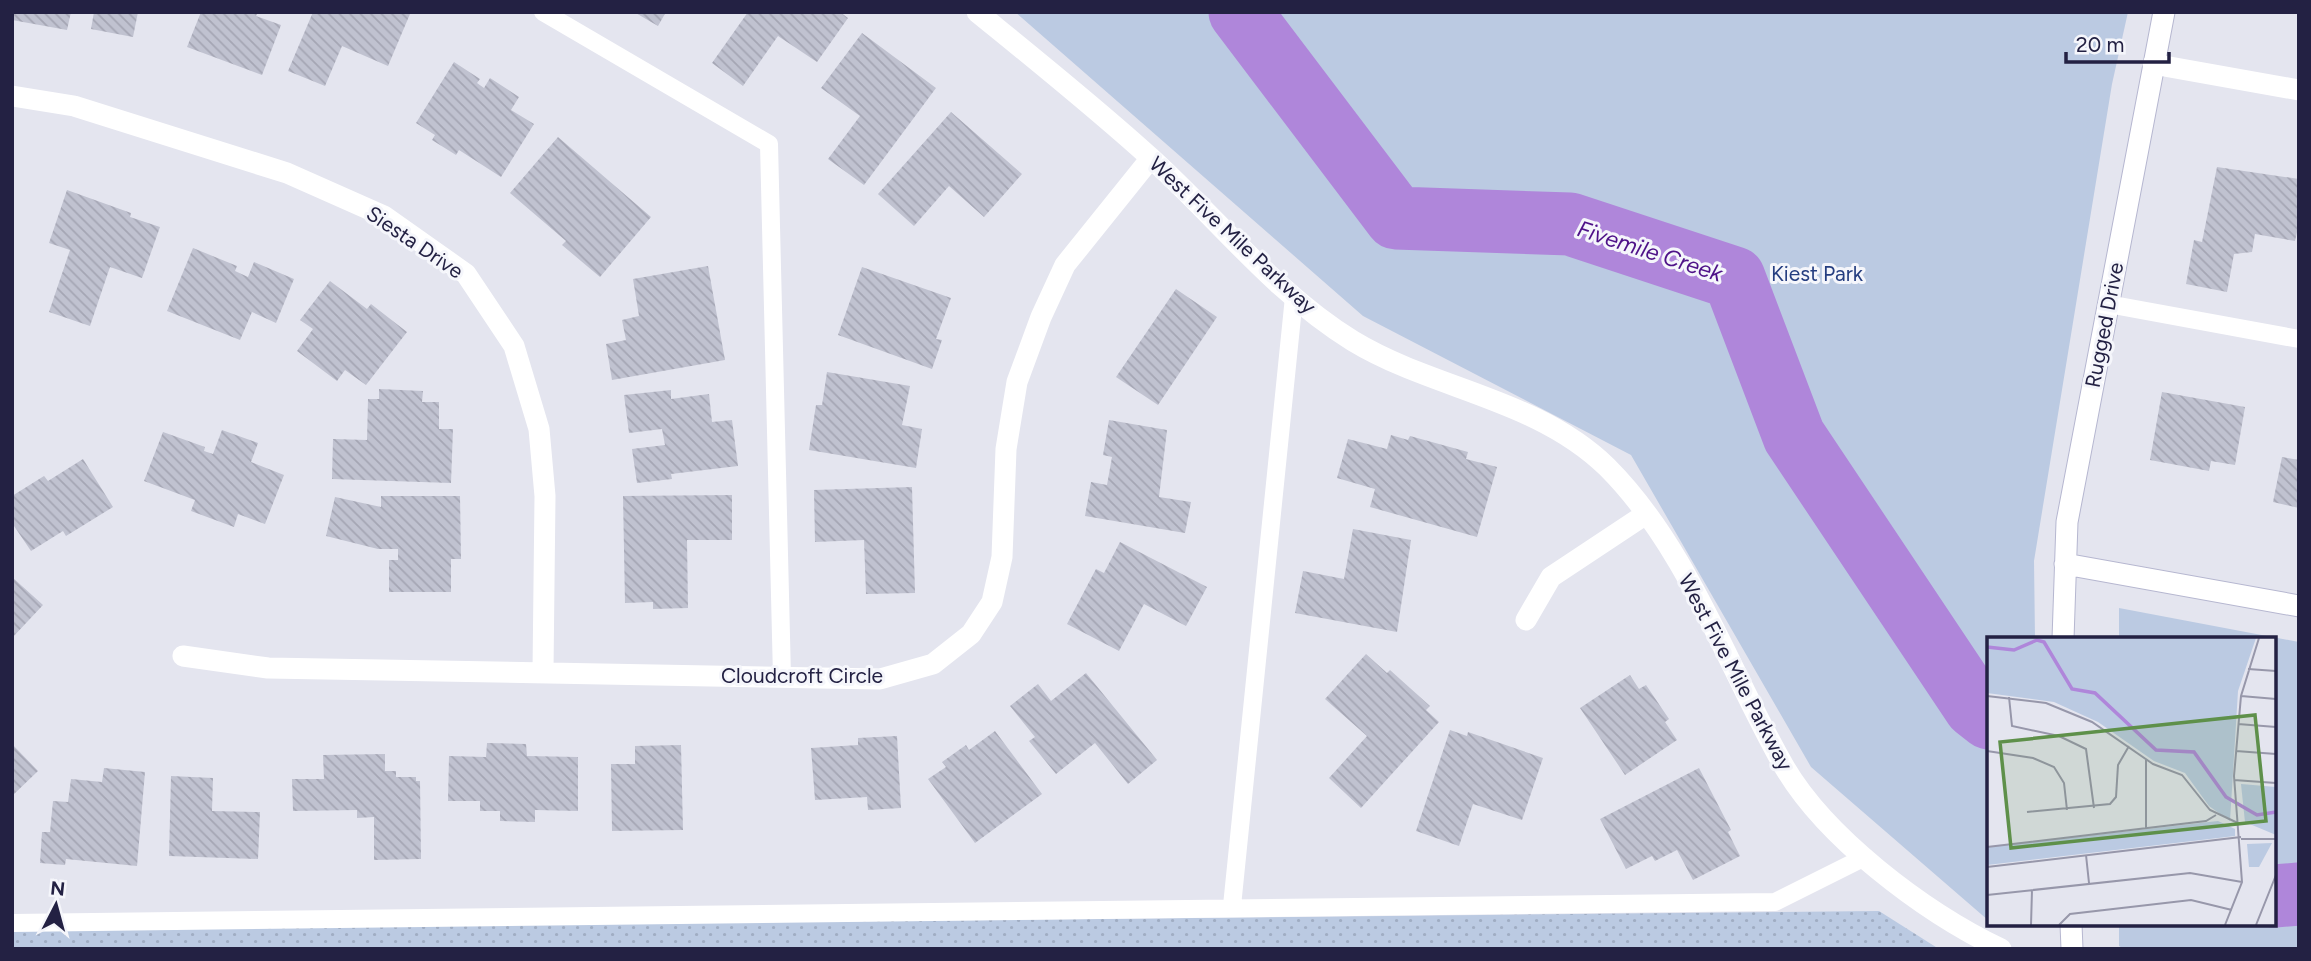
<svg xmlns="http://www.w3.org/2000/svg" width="2311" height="961" viewBox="0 0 2311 961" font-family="Figtree,sans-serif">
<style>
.grass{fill:url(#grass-dots)}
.park{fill:#bbcae2}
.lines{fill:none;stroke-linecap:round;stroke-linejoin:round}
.river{stroke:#af86da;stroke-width:63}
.building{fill:url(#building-back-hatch)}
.secondary-casing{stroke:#b6b7d0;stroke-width:23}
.lane{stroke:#fff;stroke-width:18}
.street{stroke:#fff;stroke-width:21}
.secondary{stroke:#fff;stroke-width:21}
.labels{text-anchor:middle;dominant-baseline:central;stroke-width:6;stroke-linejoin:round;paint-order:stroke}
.street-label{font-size:21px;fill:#232143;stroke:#f5f6fb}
.park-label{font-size:21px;fill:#253e80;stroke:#f5f6fb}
.water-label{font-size:23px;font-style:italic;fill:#4e1288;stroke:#f5f6fb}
.inset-river{fill:none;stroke:#af86da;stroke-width:3.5}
.inset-road{fill:none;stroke:#9797aa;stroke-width:2}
.view{fill:#5e904a;fill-opacity:0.15;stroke:#5e904a;stroke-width:3.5}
.inset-edge{fill:none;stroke:#232143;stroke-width:3.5}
</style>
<defs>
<pattern id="grass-dots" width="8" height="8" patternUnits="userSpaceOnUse" patternTransform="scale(1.75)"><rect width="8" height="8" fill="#bbcae2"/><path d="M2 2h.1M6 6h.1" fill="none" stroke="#a0adc3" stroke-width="1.8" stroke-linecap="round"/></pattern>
<pattern id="building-back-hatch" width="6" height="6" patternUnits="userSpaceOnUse" patternTransform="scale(1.75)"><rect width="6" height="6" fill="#c0c2d0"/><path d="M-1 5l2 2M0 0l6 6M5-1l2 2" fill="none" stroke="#a5a6b4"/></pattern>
</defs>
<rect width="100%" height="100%" fill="#e4e5ef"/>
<path class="grass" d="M1879,911L1939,949H12V930Z"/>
<path class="park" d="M1015,12H2128L2112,84L2034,561L2035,639H1989V921L1811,767L1631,455L1363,316Z
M2119,608L2299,642V949H2124L2119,946V924H2274V639H2119Z"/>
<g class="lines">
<path class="river" d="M1240,12L1396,218L1570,224L1734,278L1794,436L1975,707L1989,718
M2274,896L2299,894"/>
</g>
<path class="building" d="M12,12H71L67,30L12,20Z
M94,12H138L133,37L91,29Z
M201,12H258L256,16L281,25L262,75L187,47Z
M313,12H405L410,14L388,66L342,46L325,86L288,71Z
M634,12H666L658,26Z
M748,12H840L848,18L817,62L778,36L743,86L712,63Z
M862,33L936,88L864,185L828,159L860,116L821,88Z
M454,62L480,79L477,83L484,88L490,78L519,97L511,110L534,124L501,177L459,150L456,155L432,140L435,135L416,123Z
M951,112L1022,174L984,217L949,186L914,226L878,194Z
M558,137L651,217L600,277L562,245L566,241L510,193Z
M2217,167L2299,179V223L2295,241L2255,234L2252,252L2234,254L2227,292L2186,284L2194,240L2202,242Z
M67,190L131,213L130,217L160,227L142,278L110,267L90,326L49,312L70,250L49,243Z
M193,248L237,266L235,271L248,277L254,262L294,279L276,323L252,312L240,340L167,311Z
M708,266L725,360L612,380L606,344L626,340L622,320L639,316L633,279Z
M862,267L951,298L936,339L942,340L932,369L838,335Z
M330,281L367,309L371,304L407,332L366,385L345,370L337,381L297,351L313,329L300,320Z
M1176,289L1217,317L1158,405L1116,377Z
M827,372L910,386L902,425L922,429L916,468L809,450L816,405H822Z
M379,389L423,391L422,402H439V429H453L451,483L332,479L333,439L367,440L368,399H379Z
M671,390V399L709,394L712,422L732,420L738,466L671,474L672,479L637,483L632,449L665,445L662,429L629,433L624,395Z
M2162,392L2245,407L2235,465L2211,461L2209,471L2150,460Z
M1109,420L1167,430L1159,497L1191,502L1185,533L1085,516L1091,482L1107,485L1112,457L1103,455Z
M222,430L258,443L251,462L284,475L265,524L238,514L234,527L191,511L195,500L144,481L163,432L205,447L204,451L213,454Z
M1391,435L1408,440L1410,436L1468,452L1466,459L1497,467L1477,537L1370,507L1375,489L1337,478L1348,439L1387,449Z
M2282,457L2299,460V508L2273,502Z
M83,459L113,507L66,536L63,531L31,551L12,523V496L44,476L48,481Z
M912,487L915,593L866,594L864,540L815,542L814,490Z
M732,495V540H687L688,608L653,609V602L625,603L623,496Z
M381,496H460L461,559H451V592H389V560H398V549H378L326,536L335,497L381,507Z
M1353,529L1411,540L1397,632L1295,613L1303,571L1344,579Z
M1120,542L1207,587L1186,626L1144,604L1119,651L1067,624L1096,569L1104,573Z
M12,577L43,605L12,638Z
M1366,654L1387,673L1390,670L1430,706L1426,710L1439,722L1361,808L1329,778L1367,736L1325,699Z
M1086,673L1157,760L1128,784L1095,743L1056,774L1029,741L1035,737L1010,706L1038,684L1051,701Z
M1630,675L1639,689L1646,685L1669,719L1665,722L1677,740L1625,775L1580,708Z
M1450,730L1467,736L1468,732L1543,758L1522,820L1473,804L1459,846L1416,831Z
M995,731L1042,794L975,843L928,779L946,767L942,762L966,745L969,750Z
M897,736L901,808L868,810L867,797L815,800L811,748L858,745V738Z
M487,743L526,744L527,756L578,757V811L535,810V822L500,821V811H480V801H448L449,756L486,757Z
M12,744L38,771L12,796Z
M681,745L683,830L612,831L611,764H635V746Z
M385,754V771H396V777H416V781H420L421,859L374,860V817L357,818V810L293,811L292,779H324L323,755Z
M104,768L145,772L137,866L66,859L65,865L40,863L42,832H50L53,801L68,802L71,779L102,782Z
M1699,768L1731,830L1728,832L1740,856L1693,880L1677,850L1655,861L1652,856L1626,869L1600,819Z
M171,776L213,778L212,811L260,812L258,859L169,856Z"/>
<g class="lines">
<defs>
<path id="secondary" d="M2065,564L2299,606
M2063,639L2067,522L2164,12
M2071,924L2072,949"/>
</defs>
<use href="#secondary" class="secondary-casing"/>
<path class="lane" d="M543,12L769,144L782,677
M2108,304L2299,339
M1232,906L1294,297
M12,923L1775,902L1865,857"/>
<path class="street" d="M977,12C1036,60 1096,108 1152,159C1218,219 1276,294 1353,341C1434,390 1536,398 1607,467C1687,547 1726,663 1781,761C1822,836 1924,912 2001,949
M2153,64L2299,90
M12,96L74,106L287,173L384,216L466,274L514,346L539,429L545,496L543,671
M1526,620L1551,577L1646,514
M183,656L268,668L880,679L933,664L971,634L992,602L1002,557L1006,449L1017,382L1041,317L1065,265L1151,158"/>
<use href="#secondary" class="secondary"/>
</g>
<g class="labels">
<g class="street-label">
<text transform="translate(1233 235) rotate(43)">West Five Mile Parkway</text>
<text transform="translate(415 242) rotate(34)">Siesta Drive</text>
<text transform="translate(2104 325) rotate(-79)">Rugged Drive</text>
<text transform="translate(1736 672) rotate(62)">West Five Mile Parkway</text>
<text x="802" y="675">Cloudcroft Circle</text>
</g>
<g class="park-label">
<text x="1817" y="273">Kiest Park</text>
</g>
<g class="water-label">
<text transform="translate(1650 251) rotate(18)">Fivemile Creek</text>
</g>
</g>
<g transform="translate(1987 637)">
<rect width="289" height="289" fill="#e4e5ef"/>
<path d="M231,184L248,192V199L0,228V210ZM285,206L272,230H262L260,207Z" fill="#bbcae2"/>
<path d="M0,1H269L251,54L243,184L222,169L198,136L167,124L111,85L67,65L0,56ZM254,147L289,150V198L258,185Z" fill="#bbcae2"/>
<path class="inset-river" d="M0,10L27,13L50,3L57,5L85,52L108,56L169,113L207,115L239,160L270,178L289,175"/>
<path class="inset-road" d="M261,32L289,34M0,59L59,66L105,85L166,127L195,138L223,173L253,187M254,59L289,62M22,60L25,89L72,99L99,112L107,171M251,87L289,90M0,114L46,121L67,130L77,146L80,173M249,114L289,117M159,123V191M247,143L289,146M40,175L123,167L129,160L131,128L142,109M254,202H289M0,210L219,184L229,178M99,218L102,246M0,230L254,200M0,258L203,236L255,245M44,288L45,253M72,288L83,277L204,263L245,273M238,288L255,245L247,139L254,59L272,1M269,288L289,238"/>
<path class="view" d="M268,78L279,184L24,211L13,105Z"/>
<rect width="289" height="289" class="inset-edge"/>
</g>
<rect width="2311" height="961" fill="none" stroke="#232143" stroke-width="28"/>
<g transform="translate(56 905) rotate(6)" stroke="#f5f6fb" stroke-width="5" paint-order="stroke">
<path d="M0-5L12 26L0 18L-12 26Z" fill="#232143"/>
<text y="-10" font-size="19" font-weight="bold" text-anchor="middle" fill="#232143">N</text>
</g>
<path d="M2066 52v10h103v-10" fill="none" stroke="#232143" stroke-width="3.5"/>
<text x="2076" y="52" font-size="21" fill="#232143" stroke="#f5f6fb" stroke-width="5" paint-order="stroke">20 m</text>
</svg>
